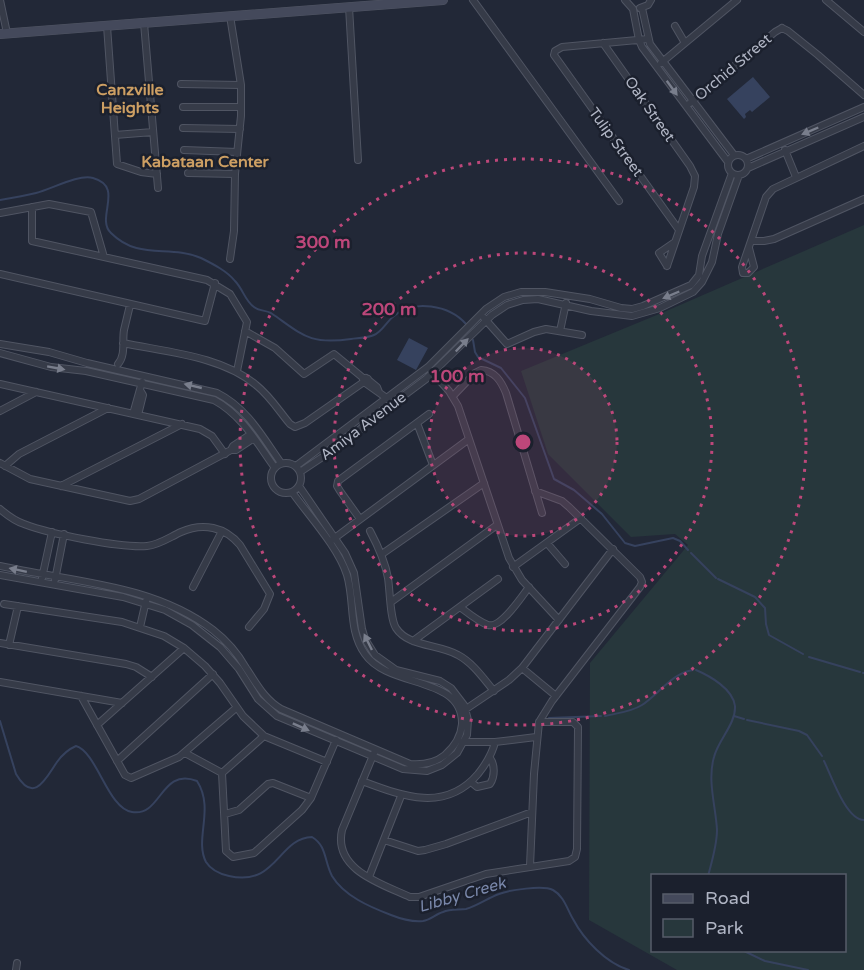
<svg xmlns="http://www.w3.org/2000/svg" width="864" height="970" viewBox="0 0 864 970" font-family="'Varela Round',sans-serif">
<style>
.green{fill:#27373c;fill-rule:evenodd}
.water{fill:#36425e}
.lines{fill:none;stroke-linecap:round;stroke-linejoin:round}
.stream{stroke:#36425e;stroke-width:2}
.minor-casing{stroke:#505563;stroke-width:8}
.secondary-casing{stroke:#505563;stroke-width:10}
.minor{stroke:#363b48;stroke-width:6}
.secondary{stroke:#44495b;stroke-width:9}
.oneway{fill:#797e8c}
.ring{fill:none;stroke:#bd477a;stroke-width:3;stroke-dasharray:3 6}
.labels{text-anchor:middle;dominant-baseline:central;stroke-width:5;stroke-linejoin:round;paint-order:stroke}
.street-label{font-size:15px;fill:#b0b5c4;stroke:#1b202d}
.neighbourhood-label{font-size:16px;font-weight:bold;fill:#cd9f63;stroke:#1b202d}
.water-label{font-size:16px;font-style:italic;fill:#7a88ab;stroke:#1b202d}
.centre{fill:#bd477a;stroke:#1b202d;stroke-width:3}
.ring-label{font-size:18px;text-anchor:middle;font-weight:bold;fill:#bd477a;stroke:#1b202d;stroke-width:5;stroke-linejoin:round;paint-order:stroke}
</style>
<rect width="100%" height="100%" fill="#222837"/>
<path class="green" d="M864,225V970H677L589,920L590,663L688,545L675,534L631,537L548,454L521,371L664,312ZM652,876H844V950H652Z"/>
<path class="water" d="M753,77L770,97L752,112L750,110L745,114L746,117L744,119L727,99Z
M409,338L428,348L416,370L397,360Z"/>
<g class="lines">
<path class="stream" d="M0,200C12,198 24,196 36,193C52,189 78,174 93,178C125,187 95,218 111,233C139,261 169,244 201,258C213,264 227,271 235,281C243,289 245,301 254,307C259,311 265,310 271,313C303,335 309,345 351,339C358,338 368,338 374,335C382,332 387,321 394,316C414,299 449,305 466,324
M473,340L475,352L478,357L501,368L525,398L554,479L574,490L602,514L625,543L635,546L673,538L680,541L688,550
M691,553L716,578
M718,579L755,597L765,608L766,624L769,635L803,654
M809,657L860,672
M696,670C710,676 733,689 735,706C736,724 718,740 714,757C707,781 716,807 717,830C717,845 712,861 708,876
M863,673H864
M605,716C617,713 631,712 642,705C659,694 672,673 693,670
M734,716L744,719
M549,718L601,716
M747,720L799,731L807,735L822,756
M0,721L16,774C34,805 46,778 57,762C62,755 69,749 76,746C97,752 108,809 132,812C162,817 160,767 197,781C215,809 194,839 206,862C211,870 220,874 229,876C277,887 278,838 312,837C327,846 324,861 332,876C344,896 370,907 391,915C401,919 413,922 423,921C430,920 436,914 443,912C450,909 458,910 466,909C477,906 488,898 499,894C509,890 543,885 553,890C564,896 567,909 573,919C584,940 606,963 629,970
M824,761C831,775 846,820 864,820
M742,950L765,961L808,970"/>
<defs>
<path id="minor" d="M0,0L7,33
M473,0L619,201
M625,0L633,9L639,40L642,47L728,162
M826,0L864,32
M349,7L358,160
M640,8L648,5L651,0
M642,8L650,44L734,155
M230,16L241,85V116L235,174L234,231L230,259
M144,23L158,188
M107,26L117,164L141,172L157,174
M675,26L685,43
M782,28L788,31L818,55L864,95
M648,39L562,47L555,51L554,55L679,230
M603,43L690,166L695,176L694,187L667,266
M661,63L737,0
M181,84L241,85
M690,103L775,32L782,28
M183,107H241
M183,128L240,129
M115,135L153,132
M184,150L237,152
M785,150L796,177
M728 165a10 10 0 1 1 20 0a10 10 0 1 1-20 0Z
M746,159L864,107
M748,168L864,117
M188,173L235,174
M32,207V241L207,280L230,294L247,322L237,371
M0,213L49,204L91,212L104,257
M751,241H764L774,239L864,199
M749,248L754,267L748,273H743L742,267L766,197L773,189L864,146
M667,266L659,253L675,242
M0,274L205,321L215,283
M484,318L507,344L534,332L546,329L582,335
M245,331L275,348L304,374L334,354L362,377L364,382L388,399
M560,331L566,303
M123,343C166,352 222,356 256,385C270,396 279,411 290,424L295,427L305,423L368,379
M0,344L49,352L87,363L217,393C247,408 262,436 281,463
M0,353L51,367L86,371L214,400C242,415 257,443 275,468
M118,364C126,355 122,341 124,330C126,322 128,313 130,305
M431,371L449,391L458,406L509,558L522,580L559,620
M366,378L377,387L379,392
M0,384L200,429L212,436L225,454
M453,396L475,373L481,370C495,371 501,381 506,393L542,513
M0,411L36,392
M133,414L142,382
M138,415L143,395L140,390
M417,423L433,465
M231,450L233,446L251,434
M271 478a15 15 0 1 1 30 0a15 15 0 1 1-30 0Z
M0,463L30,479L130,501L139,499L231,450H236L254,438
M5,466L19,454L108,408
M296,466L428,367L486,309L504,297L521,292H545L590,299L621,308L632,309L643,306L691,285L699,275L702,256L732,173
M300,472L348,440L367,423L426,379L492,315L507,305L523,300L538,299L591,311L632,316L660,308L693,292L702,282L712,262L718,234L739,175
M61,486L182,424
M0,509C7,515 15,521 24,524C50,534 120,548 147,546C159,545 170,537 181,532C203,522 225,527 240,545L270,594L264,609L249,627
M360,519L340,491L337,486L338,481L429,414
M370,531C378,546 385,561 388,578C390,591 390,619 396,628C408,647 439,644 458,655C473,663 483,678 494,691
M332,540L469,439
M547,543L565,564
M382,554L484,483
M0,566C72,582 153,584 213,630C226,640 238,654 246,668C257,684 264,699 281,709L410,764C422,765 435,763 445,755C454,747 461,737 462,724C463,675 389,689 365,654C348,630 355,602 347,575C338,547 309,516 292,492
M513,567L581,518
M0,575L123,597L165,610L192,625L220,647L239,669L258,699L277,716L403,769L427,771L442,765L457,753L467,735L468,720L464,705L451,688L440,681L396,670L375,655L365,639L362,629L354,573L345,553L299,486
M42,578L52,532
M55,580L64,534
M193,587L222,531
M391,602L497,525
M4,604L122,622L164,636L184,648L205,666L220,683L243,716L264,736L327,762
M460,607C468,613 479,622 488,625C501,629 522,596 529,587
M140,627L146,601
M413,641L498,579
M0,643L126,664L136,667L152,677
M9,645L18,606
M522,668L556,696
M0,682L122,703
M81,696L125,775L131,778L179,757L236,708
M463,711L509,680L522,668L613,549
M97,725L184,648
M462,742H495L536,737
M185,753L222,773
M374,753L342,830C333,870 382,884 410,897H419L486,874L569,861L575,857L577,849L578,727L573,722H539
M117,761L213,674
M222,773L226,851L233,857L254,853L302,810L311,798L336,740
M222,773L264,736
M362,781C402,796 445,813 478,774C486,764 492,755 495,742
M471,782L477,787L490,784C495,776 495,765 490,758
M225,814L239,810L268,784L273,783L311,798
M384,840L418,851L425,850L446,844L532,812
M530,866L534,774L539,722L552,701L640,587L642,582L640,577L569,507L562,501L535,491
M369,877L401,796
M16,970L17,963"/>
<path id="secondary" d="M0,34L443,0"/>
</defs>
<use href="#minor" class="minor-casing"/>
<use href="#secondary" class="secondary-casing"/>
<use href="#minor" class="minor"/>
<use href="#secondary" class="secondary"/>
</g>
<defs><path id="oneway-solid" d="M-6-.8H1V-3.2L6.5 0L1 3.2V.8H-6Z" transform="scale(1.5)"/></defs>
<g class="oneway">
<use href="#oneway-solid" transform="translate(672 88) rotate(54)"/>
<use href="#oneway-solid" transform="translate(810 131) rotate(157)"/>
<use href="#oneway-solid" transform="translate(671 295) rotate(157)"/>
<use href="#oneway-solid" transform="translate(462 345) rotate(-46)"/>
<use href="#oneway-solid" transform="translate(56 368) rotate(10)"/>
<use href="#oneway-solid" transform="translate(193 386) rotate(-167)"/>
<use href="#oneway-solid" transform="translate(18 570) rotate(-168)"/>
<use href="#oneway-solid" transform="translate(368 642) rotate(-116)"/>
<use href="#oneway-solid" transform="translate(301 727) rotate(24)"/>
</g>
<circle cx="523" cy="442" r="94" fill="#bd477a" fill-opacity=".12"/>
<g class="ring">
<circle cx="523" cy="442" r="94"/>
<circle cx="523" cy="442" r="189"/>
<circle cx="523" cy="442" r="283"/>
</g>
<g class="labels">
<g class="street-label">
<text transform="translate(733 67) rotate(-40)">Orchid Street</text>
<text transform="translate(650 109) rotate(55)">Oak Street</text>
<text transform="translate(616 142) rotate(54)">Tulip Street</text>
<text transform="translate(363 426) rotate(-37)">Amiya Avenue</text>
</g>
<g class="neighbourhood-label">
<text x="130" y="90">Canzville<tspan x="130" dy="18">Heights</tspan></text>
<text x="205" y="162">Kabataan Center</text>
</g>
<g class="water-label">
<text transform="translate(462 895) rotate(-16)">Libby Creek</text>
</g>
</g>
<circle cx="523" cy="442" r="9" class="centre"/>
<g class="ring-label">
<text x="323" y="248">300 m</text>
<text x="389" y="315">200 m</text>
<text x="457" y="382">100 m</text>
</g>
<rect x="651" y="874" width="195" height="78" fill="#1b202d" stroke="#575c69" stroke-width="1.5"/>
<rect x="663" y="894" width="30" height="9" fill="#44495b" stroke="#575c69" stroke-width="1.5"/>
<text x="705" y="904" font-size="18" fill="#b0b5c4">Road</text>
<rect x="663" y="919" width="30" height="18" fill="#27373c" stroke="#575c69" stroke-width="1.5"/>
<text x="705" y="934" font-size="18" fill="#b0b5c4">Park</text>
</svg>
